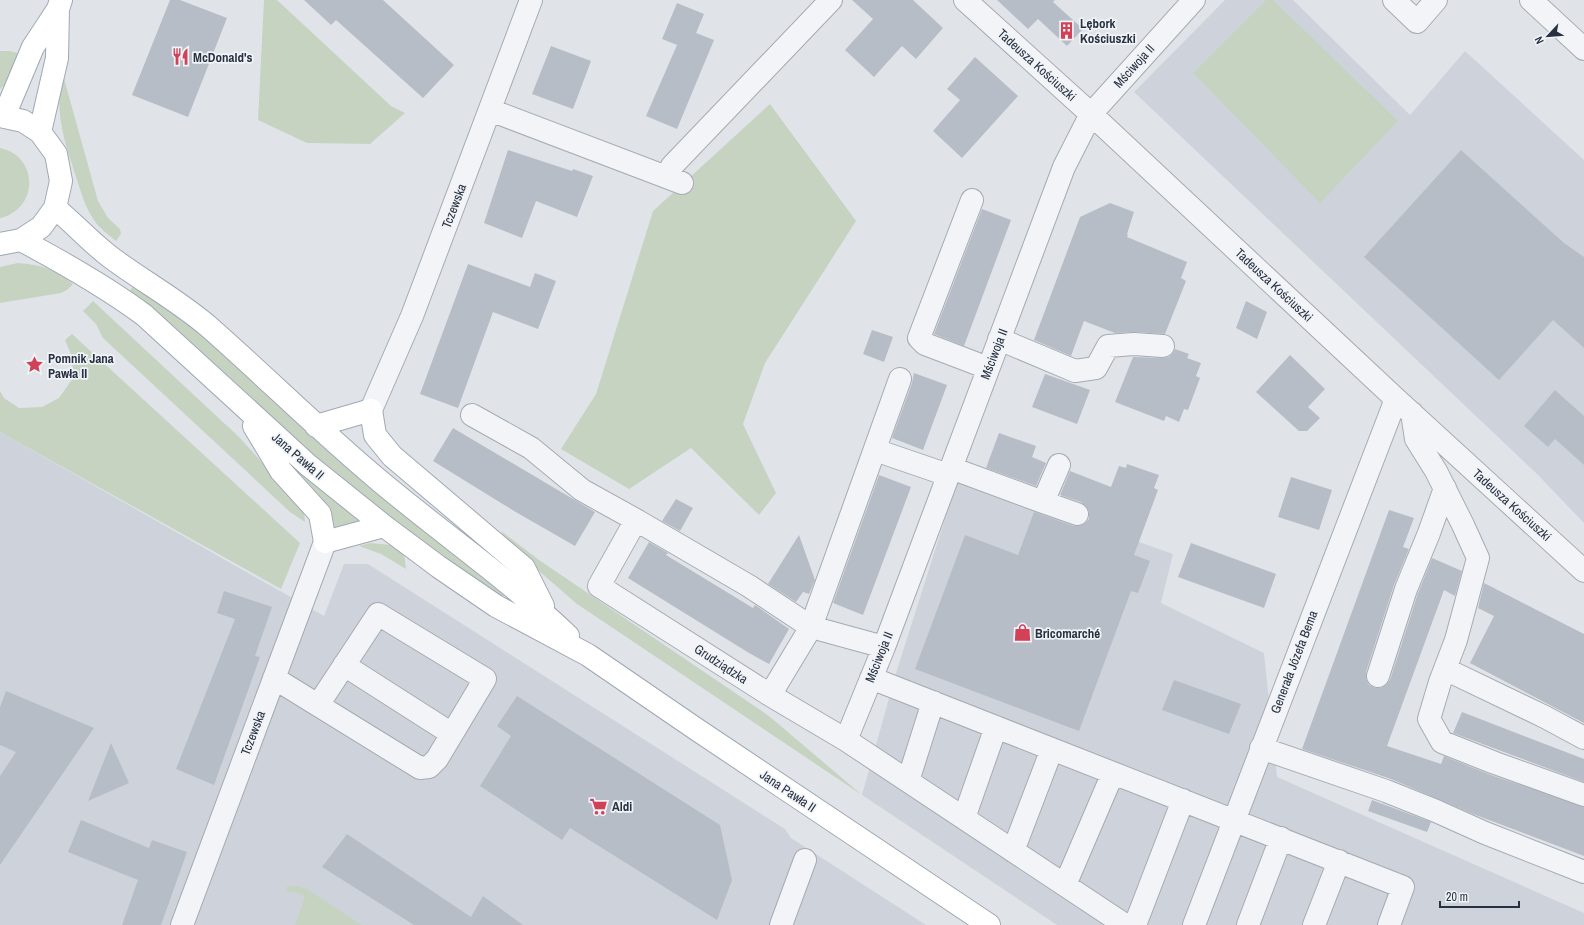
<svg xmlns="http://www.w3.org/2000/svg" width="1584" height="925" viewBox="0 0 1584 925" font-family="'Archivo Narrow',sans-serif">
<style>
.built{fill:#ced3db}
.green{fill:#c6d3c1}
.building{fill:#b7bdc6}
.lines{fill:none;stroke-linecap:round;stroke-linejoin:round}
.minor-casing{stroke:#a5abb3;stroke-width:24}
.major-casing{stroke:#9fa8b5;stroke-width:24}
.minor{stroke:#f3f4f7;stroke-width:22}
.major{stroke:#fff;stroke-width:22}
.labels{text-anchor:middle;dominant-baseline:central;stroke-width:3.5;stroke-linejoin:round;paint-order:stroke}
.poi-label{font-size:13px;font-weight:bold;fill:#283141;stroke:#f0f3f7;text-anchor:start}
.street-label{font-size:13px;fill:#283141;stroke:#f0f3f7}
</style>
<rect width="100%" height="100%" fill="#e0e4e9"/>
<path class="built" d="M1225,0H1293L1410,115L1465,51L1584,160V523L1537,474L1134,92Z
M0,432L324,616L344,564H368L785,829L791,838L926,925H0Z
M958,478L1173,554L1161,603L1264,653L1277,777L1584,913V925H1057L862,795L896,673Z"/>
<path class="green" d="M264,0H277L391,106L405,113L370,144L307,143L258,120Z
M1266,0H1273L1398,121L1320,203L1193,73Z
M0,51H10L21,54C15,67 11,81 0,89Z
M63,75L98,201L108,218L120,229L121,234L116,241C108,234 99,228 94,220C85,207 81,192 76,177C65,143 53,110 63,75Z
M770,104L856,221L765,363L743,424L776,493L759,515L691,448L629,489L561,449L596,394L653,211Z
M0,148C39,156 39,209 0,218Z
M18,263C42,265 54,269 73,284L67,290L61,293L0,303V267Z
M134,285L196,331L228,357L388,502L458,558L505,592V596H501L403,527L312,455L129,292Z
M93,301L239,437L298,502L304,513L305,522L290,512L103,338L96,324L83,311Z
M72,334L300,543L281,589L0,432V391L4,398L19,408L42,407L59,398L73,378L72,357L65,340Z
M290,462L359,518L360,521L337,533L288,463Z
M501,531L539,560L769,716L862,795L577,604L509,545Z
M370,543L391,545L404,554L406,569L381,554L359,546Z
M287,886H298L307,889L362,925H295L305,897L298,893L286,891Z"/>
<path class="building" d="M170,0H180L227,18L188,117L132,95Z
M304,0H383L454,65L423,98L336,20L331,25Z
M852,0H913L943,28L916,59L902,46L874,77L845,50L873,19Z
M997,0H1055L1053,2L1083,29L1067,46L1038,19L1028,29Z
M677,3L704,14L696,33L714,40L677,129L646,116L677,45L662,39Z
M551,46L591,61L573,109L532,94Z
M975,57L1018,96L962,158L933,131L960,100L947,89Z
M508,150L572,171L573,169L593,176L577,217L536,201L522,238L484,223Z
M1461,150L1564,243L1584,257V348L1553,320L1499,380L1364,257Z
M1110,203L1134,212L1127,234L1128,235L1127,237L1187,262L1181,278L1186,281L1165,334L1135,332L1115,333L1084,321L1071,356L1034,340L1080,217Z
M982,209L1011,220L964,346L934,334Z
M468,264L530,287L535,273L556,281L538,329L493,312L458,408L420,394Z
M1246,301L1267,312L1257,339L1236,328Z
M872,330L893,337L884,362L863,354Z
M1175,349L1189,354L1187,358L1201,363L1196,376L1200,378L1188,410L1184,409L1179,422L1166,416L1164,421L1115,402L1133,357L1163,358L1169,357L1173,353Z
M1290,355L1325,389L1308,407L1320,418L1307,431H1299L1256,392Z
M914,373L947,385L923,450L892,438L912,383Z
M1045,374L1090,390L1077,424L1032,407Z
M1555,390L1584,416V465L1555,439L1548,447L1524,426Z
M453,428L595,512L575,546L514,511L433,461Z
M999,433L1036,446L1032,457L1046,463L1036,486L986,468Z
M1127,464L1159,475L1154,488L1158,490L1134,555L1150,561L1138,593L1131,591L1079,731L915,669L965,535L1018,555L1034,512L1073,526H1080L1085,523L1089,519V511L1086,506L1081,502L1060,495L1070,471L1111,487L1119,466L1126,468Z
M879,475L911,487L863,615L833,603Z
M1291,477L1332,490L1319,530L1278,517Z
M676,499L693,508L680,531L662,521Z
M1389,510L1414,518L1403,547L1409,549L1394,585L1366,672V679L1369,685L1375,688H1381L1386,685L1390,680L1418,593L1432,558L1462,571L1455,596L1444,590L1387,746L1441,764L1444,756L1491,775L1584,807V856L1473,814L1391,779L1302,749Z
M799,535L815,580L809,594L803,592L796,602L768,584Z
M649,542L668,553L666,555L753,608L755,605L789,629L769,664L749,653L628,578Z
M1191,543L1276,574L1264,608L1178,577Z
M1484,583L1584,634V723L1470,663L1494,616L1478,608Z
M224,591L272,607L255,656L260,657L214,785L176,769L235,619L217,613Z
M1174,680L1241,704L1229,734L1162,710Z
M6,691L94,728L0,865V776L16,752L0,745V707Z
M517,696L720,825L732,880L717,920L570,828L562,840L480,786L511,736L497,726Z
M1462,712L1584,759V782L1453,733Z
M111,743L129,783L88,801Z
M1372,800L1431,822L1427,832L1368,811Z
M81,820L149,848L152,840L187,852L161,925H122L138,880L68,852Z
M347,834L471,917L483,896L523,925H414L322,867Z"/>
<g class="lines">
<defs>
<path id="minor" d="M965,0L1091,114L1396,399L1584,571
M1394,0L1417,22L1436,0
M1531,0L1584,49
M490,110L682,183
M667,177L672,166L831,0
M972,200L919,338L925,344L988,368
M999,339L1075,371L1096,368L1108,346L1134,344L1163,346
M371,410L412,316L531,0
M1412,413L1416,439L1436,471L1463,525L1478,558L1456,640L1440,682L1429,719L1442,742L1495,763L1584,795
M472,415L531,448L582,490L636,520
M875,450L948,475
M951,468L1043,502L1059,465
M1043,502L1077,514
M884,647L811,627L749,586L636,520L599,586L770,695L846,740L1125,925
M344,665L452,734
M1445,669L1545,717L1584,738
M1378,676L1406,589L1429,533L1445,488
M274,678L420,768L429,767L437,759L485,679L378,614L318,705
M871,678L1403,887L1389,925
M770,695L811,627L900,379
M846,740L884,647L1064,167L1091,114L1194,0
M1261,748L1386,791L1436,811L1485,833L1584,872
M908,781L933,702
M964,818L996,727
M1013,851L1052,749
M1065,885L1113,773
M182,925L325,542
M781,925L805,860
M1135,925L1183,800
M1194,925L1396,399
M1248,925L1281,838
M1314,925L1339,861"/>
<path id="major" d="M0,116L23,121L40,132L56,154L61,181L55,208L41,227L21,240L0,244
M4,116L33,47L58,9L61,0
M40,132L57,58L58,9
M55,208C75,224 92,244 113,259C144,282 179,301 209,327C267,378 322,433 381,482C443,534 510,580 568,636
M21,240C64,263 105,286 144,315L308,465L384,526L439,567L496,606L588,655L696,729L989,925
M254,426L281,471L320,514L325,542L384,526
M316,426L371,410L375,435L392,456L524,568L543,606"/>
</defs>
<use href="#minor" class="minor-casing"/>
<use href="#major" class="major-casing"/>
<use href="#minor" class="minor"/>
<use href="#major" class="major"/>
</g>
<defs>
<symbol id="building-bare" viewBox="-9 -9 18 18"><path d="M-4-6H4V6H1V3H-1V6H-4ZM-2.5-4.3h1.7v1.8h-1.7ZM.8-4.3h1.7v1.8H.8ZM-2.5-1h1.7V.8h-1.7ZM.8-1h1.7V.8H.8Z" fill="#d14258" stroke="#f0f3f7" stroke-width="2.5" paint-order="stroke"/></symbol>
<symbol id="restaurant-bare" viewBox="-9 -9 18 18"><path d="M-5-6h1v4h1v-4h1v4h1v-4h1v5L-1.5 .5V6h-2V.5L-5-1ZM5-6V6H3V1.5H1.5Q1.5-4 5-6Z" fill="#d14258" stroke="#f0f3f7" stroke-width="2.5" paint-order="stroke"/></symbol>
<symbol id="sight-bare" viewBox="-9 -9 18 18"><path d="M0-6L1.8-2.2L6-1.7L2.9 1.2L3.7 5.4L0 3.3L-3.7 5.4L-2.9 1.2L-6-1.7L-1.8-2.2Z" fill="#d14258" stroke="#f0f3f7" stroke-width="2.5" paint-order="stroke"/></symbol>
<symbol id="shop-bare" viewBox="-9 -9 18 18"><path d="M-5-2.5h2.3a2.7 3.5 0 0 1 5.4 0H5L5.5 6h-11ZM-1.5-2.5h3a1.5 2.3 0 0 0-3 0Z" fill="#d14258" stroke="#f0f3f7" stroke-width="2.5" paint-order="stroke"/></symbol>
<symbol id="supermarket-bare" viewBox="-9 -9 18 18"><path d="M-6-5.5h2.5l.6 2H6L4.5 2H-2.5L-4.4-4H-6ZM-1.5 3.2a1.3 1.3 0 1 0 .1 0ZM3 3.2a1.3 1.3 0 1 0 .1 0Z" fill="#d14258" stroke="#f0f3f7" stroke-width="2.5" paint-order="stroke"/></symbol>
</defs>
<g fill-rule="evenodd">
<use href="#building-bare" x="1054" y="18" width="25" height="25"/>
<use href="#restaurant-bare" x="168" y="44" width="25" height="25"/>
<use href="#sight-bare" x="22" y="352" width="25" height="25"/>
<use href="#shop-bare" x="1010" y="620" width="25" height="25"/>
<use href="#supermarket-bare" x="586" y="794" width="25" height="25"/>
</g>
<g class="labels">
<g class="poi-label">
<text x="1080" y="23">Lębork<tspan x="1080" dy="15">Kościuszki</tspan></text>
<text x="193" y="57">McDonald's</text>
<text x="48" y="358">Pomnik Jana<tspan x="48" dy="15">Pawła II</tspan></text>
<text x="1035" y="633">Bricomarché</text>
<text x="612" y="806">Aldi</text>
</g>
<g class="street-label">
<text transform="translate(1037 65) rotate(42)">Tadeusza Kościuszki</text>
<text transform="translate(1134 66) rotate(-48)">Mściwoja II</text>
<text transform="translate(454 206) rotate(-69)">Tczewska</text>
<text transform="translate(1274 285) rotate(43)">Tadeusza Kościuszki</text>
<text transform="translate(994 354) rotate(-69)">Mściwoja II</text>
<text transform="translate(298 456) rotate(41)">Jana Pawła II</text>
<text transform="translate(1512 505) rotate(42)">Tadeusza Kościuszki</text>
<text transform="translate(879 657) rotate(-68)">Mściwoja II</text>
<text transform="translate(1294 662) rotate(-69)">Generała Józefa Bema</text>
<text transform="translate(721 664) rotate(33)">Grudziądzka</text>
<text transform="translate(253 733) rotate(-69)">Tczewska</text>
<text transform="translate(788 791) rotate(34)">Jana Pawła II</text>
</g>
</g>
<g transform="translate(1548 36) rotate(244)" stroke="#f0f3f7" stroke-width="3" paint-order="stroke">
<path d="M0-3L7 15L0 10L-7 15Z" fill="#283141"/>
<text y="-6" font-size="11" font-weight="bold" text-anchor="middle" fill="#283141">N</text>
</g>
<path d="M1440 901v6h79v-6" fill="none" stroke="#283141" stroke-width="2"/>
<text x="1446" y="901" font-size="12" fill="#283141" stroke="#f0f3f7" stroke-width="3" paint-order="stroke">20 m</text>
</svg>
